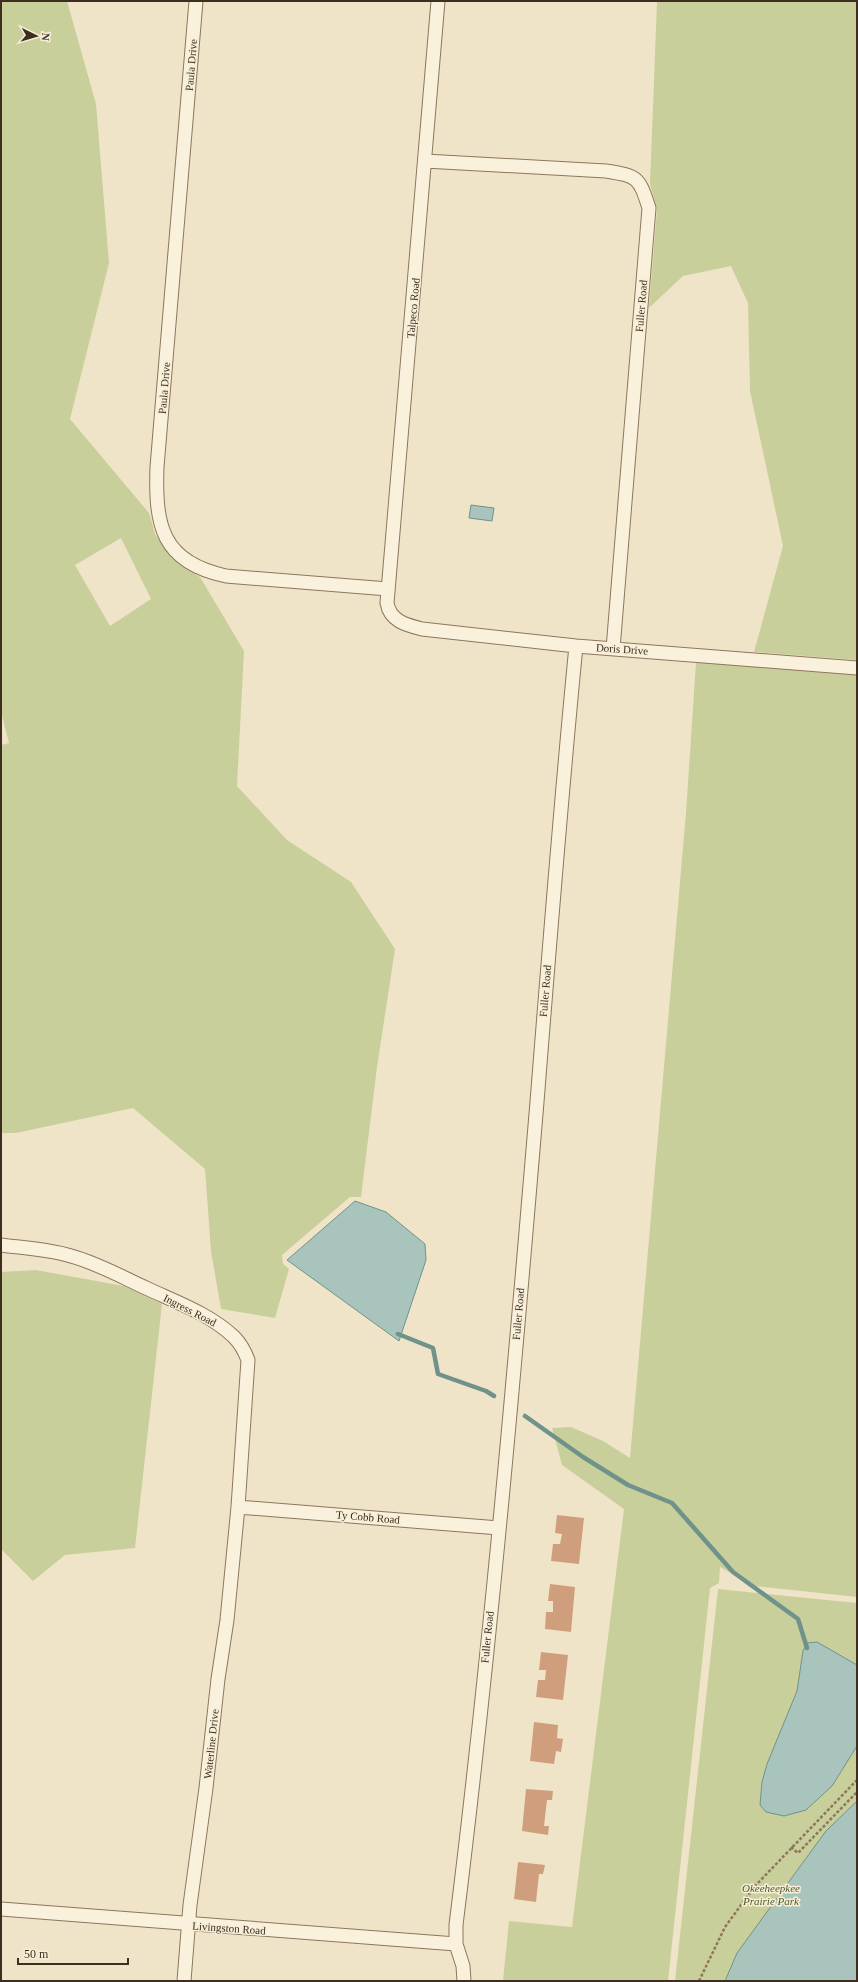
<svg xmlns="http://www.w3.org/2000/svg" width="858" height="1982" viewBox="0 0 858 1982" font-family="'Times New Roman',serif">
<style>
.green{fill:#c9cf9b;fill-rule:evenodd}
.water{fill:#a9c4bc;stroke:#6f938a}
.lines{fill:none;stroke-linecap:round;stroke-linejoin:round}
.stream{stroke:#6f938a;stroke-width:4.5}
.building{fill:#cf9f7d}
.street-casing{stroke:#8d765c;stroke-width:15}
.path{stroke:#8d765c;stroke-width:2.5;stroke-dasharray:3 2;stroke-linecap:butt}
.street{stroke:#faf1dc;stroke-width:13}
.labels{text-anchor:middle;dominant-baseline:central;stroke-width:3;stroke-linejoin:round;paint-order:stroke}
.street-label{font-size:11px;fill:#3d2e20;stroke:#f7eed8}
.park-label{font-size:11px;font-style:italic;fill:#4d5a26;stroke:#f7eed8}
</style>
<rect width="100%" height="100%" fill="#f0e4c8"/>
<path class="green" d="M1,1H67L96,104L109,263L70,419L149,513L155,534L170,556L179,564L200,577L244,651L237,786L287,840L351,882L395,949L377,1067L361,1197H350L282,1255L283,1264L289,1269L275,1318L221,1309L211,1251L205,1169L133,1108L16,1133H1V745L9,743L1,712ZM121,538L151,599L110,626L75,565Z
M657,1H857V660L754,652L783,546L750,391L748,303L731,266L683,276L649,308L657,209L650,184Z
M696,662L857,675V1597L754,1586L720,1567L719,1583L710,1588L668,1981H503L509,1921L572,1927L624,1509L562,1465L552,1428L571,1427L603,1441L630,1458L686,813Z
M36,1270L124,1286L162,1304L135,1548L65,1555L33,1581L1,1549V1272Z
M718,1589L857,1603V1981H675Z"/>
<path class="water" d="M471,505L494,508L492,521L469,518Z
M355,1201L386,1212L425,1244L426,1260L399,1341L287,1260Z
M817,1642L857,1665V1746L832,1786L806,1810L784,1816L766,1812L760,1805L762,1782L767,1764L797,1691L803,1651L807,1643Z
M857,1801V1981H725L737,1953L796,1872L826,1831Z"/>
<g class="lines">
<path class="stream" d="M398,1334L433,1348L438,1374L486,1391L494,1396
M525,1416L583,1457L628,1485L672,1503L733,1572L798,1619L807,1648"/>
</g>
<path class="building" d="M557,1515L584,1518L579,1564L551,1561L553,1544H560L562,1534L555,1533Z
M550,1584L575,1587L571,1632L545,1629L546,1612H553V1601H548Z
M541,1652L568,1655L563,1700L536,1697L538,1680H545L546,1670H539Z
M534,1722L558,1725L557,1738L563,1739L561,1752L556,1751L554,1764L530,1761Z
M526,1789L553,1791L552,1800H547L544,1826H549L548,1835L522,1831Z
M518,1862L545,1865L543,1874H539L536,1902L514,1899Z"/>
<g class="lines">
<defs>
<path id="street" d="M196,1L157,467C155,525 161,562 226,576L388,589
M438,1L387,603C390,621 406,625 422,629L576,646L857,668
M425,161L606,171C638,176 639,177 649,208L613,649
M1,1245C24,1248 48,1249 71,1256C97,1263 122,1277 146,1288C176,1302 210,1314 234,1337C241,1344 245,1352 248,1360L238,1507L227,1620L218,1679L206,1788L190,1905L184,1981
M238,1507L499,1528
M1,1909L456,1944
M464,1981L463,1966L456,1944V1925C490,1652 514,1377 537,1102C549,950 561,798 576,646"/>
</defs>
<use href="#street" class="street-casing"/>
<path class="path" d="M791,1847L798,1853L857,1792
M699,1981L725,1927L755,1886L857,1780"/>
<use href="#street" class="street"/>
</g>
<g class="labels">
<g class="street-label">
<text transform="translate(191 65) rotate(-85)">Paula Drive</text>
<text transform="translate(641 306) rotate(-85)">Fuller Road</text>
<text transform="translate(413 308) rotate(-85)">Talpeco Road</text>
<text transform="translate(164 388) rotate(-85)">Paula Drive</text>
<text transform="translate(622 649) rotate(4)">Doris Drive</text>
<text transform="translate(545 991) rotate(-85)">Fuller Road</text>
<text transform="translate(190 1310) rotate(27)">Ingress Road</text>
<text transform="translate(518 1314) rotate(-85)">Fuller Road</text>
<text transform="translate(368 1517) rotate(5)">Ty Cobb Road</text>
<text transform="translate(487 1637) rotate(-84)">Fuller Road</text>
<text transform="translate(211 1744) rotate(-84)">Waterline Drive</text>
<text transform="translate(229 1928) rotate(4)">Livingston Road</text>
</g>
<g class="park-label">
<text x="771" y="1888">Okeeheepkee<tspan x="771" dy="13">Prairie Park</tspan></text>
</g>
</g>
<rect width="858" height="1982" fill="none" stroke="#3d2e20" stroke-width="4"/>
<g transform="translate(36 36) rotate(95)" stroke="#f7eed8" stroke-width="3" paint-order="stroke">
<path d="M0-3L7 15L0 10L-7 15Z" fill="#3d2e20"/>
<text y="-6" font-size="11" font-weight="bold" text-anchor="middle" fill="#3d2e20">N</text>
</g>
<path d="M18 1958v6h110v-6" fill="none" stroke="#3d2e20" stroke-width="2"/>
<text x="24" y="1958" font-size="12" fill="#3d2e20" stroke="#f7eed8" stroke-width="3" paint-order="stroke">50 m</text>
</svg>
